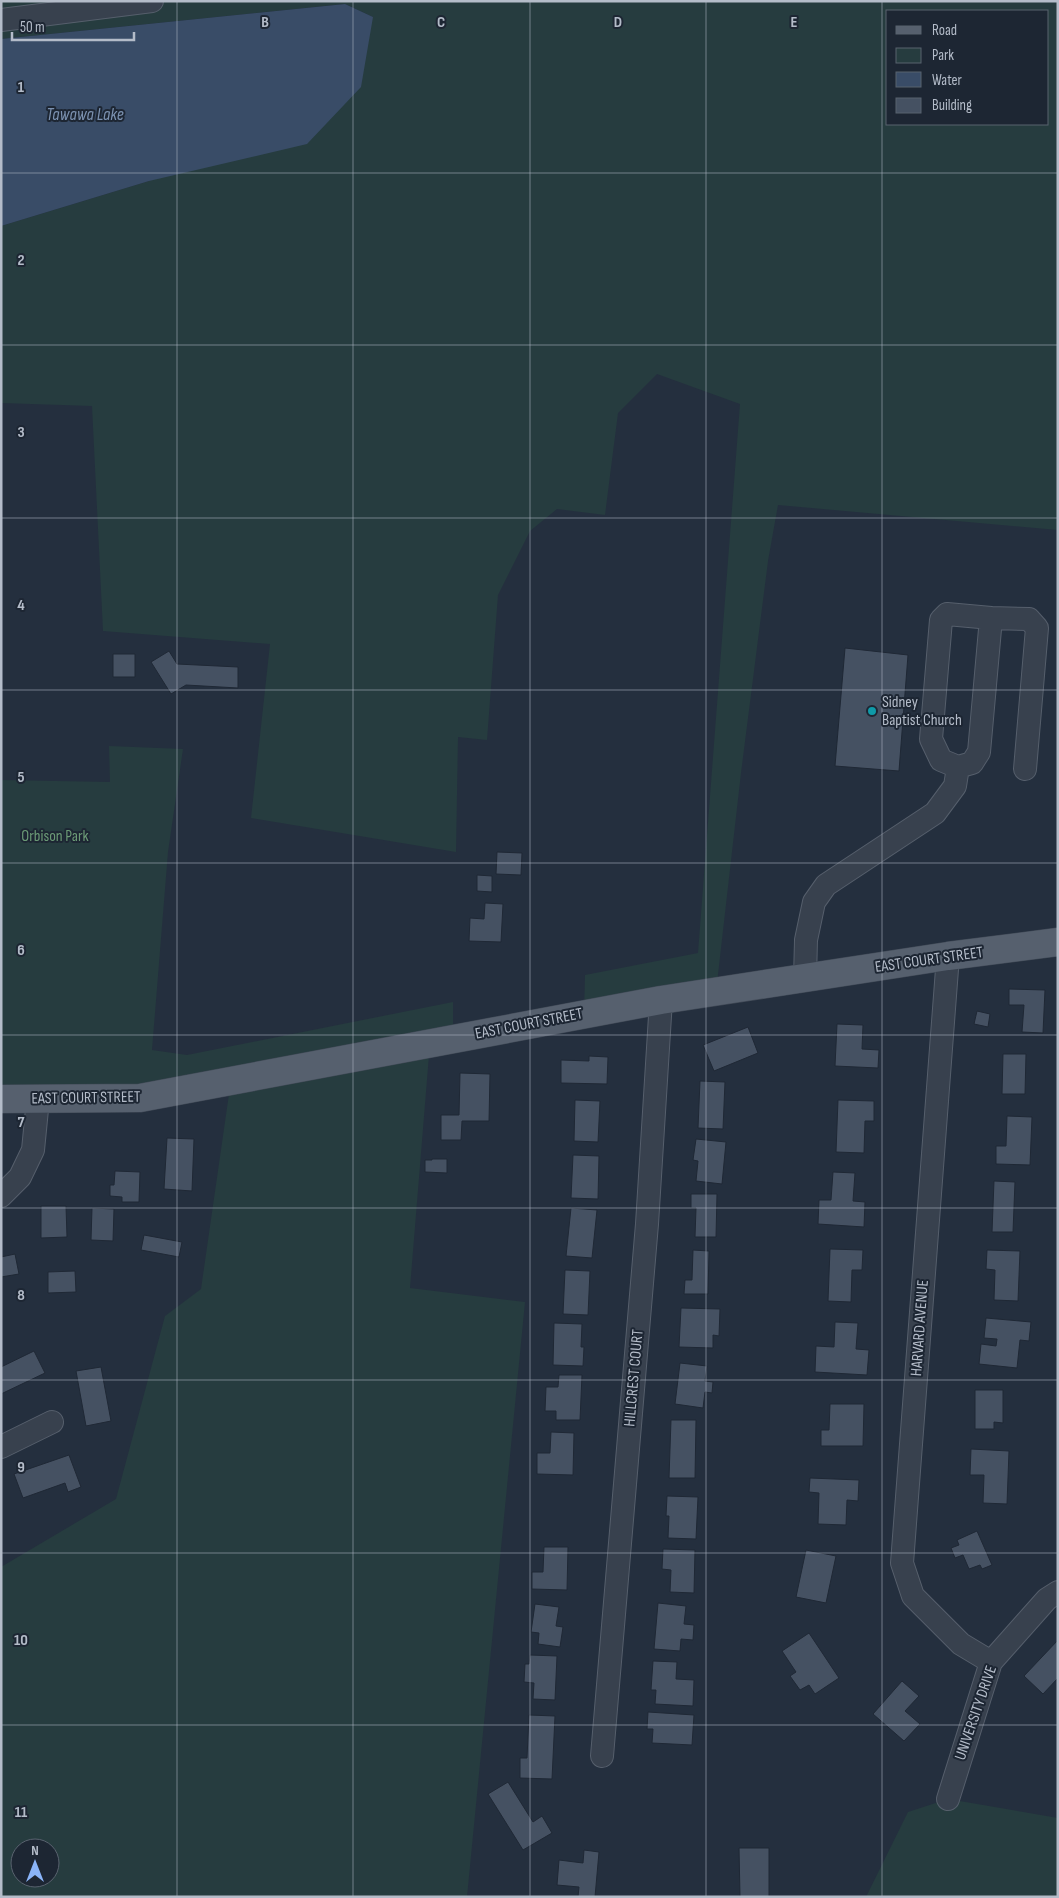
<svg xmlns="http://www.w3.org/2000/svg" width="1059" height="1898" viewBox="0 0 1059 1898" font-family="'Sofia Sans Condensed',sans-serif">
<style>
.green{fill:#263c3f;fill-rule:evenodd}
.water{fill:#394c67}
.building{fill:#455162;stroke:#1f2835}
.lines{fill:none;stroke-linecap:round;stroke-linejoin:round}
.minor-casing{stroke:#565f6c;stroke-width:24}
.major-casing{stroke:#414a57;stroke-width:29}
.minor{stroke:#38414e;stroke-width:22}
.major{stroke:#56606e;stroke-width:28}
.grid{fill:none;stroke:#b4bcc9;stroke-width:1;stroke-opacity:0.55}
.culture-dot{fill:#0f9aa8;stroke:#1d2633;stroke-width:2}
.labels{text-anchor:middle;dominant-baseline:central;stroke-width:4;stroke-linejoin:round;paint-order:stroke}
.poi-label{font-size:16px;fill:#b4bcc9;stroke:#1d2633;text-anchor:start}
.park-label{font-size:16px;fill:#6b9a76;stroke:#1d2633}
.street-label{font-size:16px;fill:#b4bcc9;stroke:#1d2633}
.water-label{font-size:18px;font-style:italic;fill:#7c92b1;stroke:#1d2633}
.grid-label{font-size:16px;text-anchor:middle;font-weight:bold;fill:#b4bcc9;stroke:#1d2633;stroke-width:4;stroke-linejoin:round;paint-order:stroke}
</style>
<rect width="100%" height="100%" fill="#242f3e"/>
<path class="green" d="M1,1H1058V530L778,505L768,561L741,773L716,992L584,1014L585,975L698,953L740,404L657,374L618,413L605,515L557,509L530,531L498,595L487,740L458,737L456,852L251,818L270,644L103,631L92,406L1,403V226L149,181L373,17L345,4L1,39ZM888,11H1048V124H888Z
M109,746L183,749L168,852L152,1050L187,1055L453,1002V1038L430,1043L410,1288L525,1302L467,1897H1V1567L116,1499L165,1316L201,1289L231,1080L1,1099V780L110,782ZM20,1848H50V1878H20Z
M948,1799L1058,1818V1897H866L908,1812Z"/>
<path class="water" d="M345,4L373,17L361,87L307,144L149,181L1,226V39Z"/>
<path class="building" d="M845,648L908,655L899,771L835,766Z
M169,651L177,664L238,667V688L186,685L171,694L151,662Z
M113,654H135V677H113Z
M497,852L522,853L521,875L496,874Z
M477,875L492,876V892L477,891Z
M485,903L503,904L501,942L469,941L470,918L484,919Z
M1009,989L1045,990L1043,1033L1022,1032L1024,1005H1009Z
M977,1011L990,1014L988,1027L974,1024Z
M837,1024L863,1025L862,1049L879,1050L878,1068L835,1066Z
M748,1027L758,1053L714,1071L703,1045Z
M1003,1054H1026L1025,1094H1002Z
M589,1056L608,1057L607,1084L561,1083V1060L589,1061Z
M460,1073L490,1074L489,1121H462L461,1140H441V1115H459Z
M700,1081L725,1082L723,1129L698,1128Z
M575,1100L600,1101L598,1142L574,1141Z
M838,1100L874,1101V1121H865L864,1153L836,1152Z
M1007,1116L1032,1117L1030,1165L996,1164V1146H1006Z
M167,1138L194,1139L192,1191L164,1189Z
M696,1139L726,1142L722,1184L696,1181L698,1161L693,1160Z
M573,1155L599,1156L598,1199L571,1198Z
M432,1159H447V1173L425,1172V1160H432Z
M115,1171L140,1172L139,1202H122V1197L110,1196V1185H114Z
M833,1172L855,1173L853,1201L865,1202L864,1227L818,1224L819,1200H831Z
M994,1181L1015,1182L1013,1232H992Z
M691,1194H717L716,1237H695L696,1208H691Z
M41,1206H66L67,1237L41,1238Z
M92,1208L114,1209L113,1241L91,1240Z
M571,1208L597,1210L592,1258L566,1256Z
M144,1235L182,1242L179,1257L141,1250Z
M830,1249L863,1250L862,1270H852L851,1302L828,1301Z
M693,1250L709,1251L708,1294H684L685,1280H692Z
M987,1250L1020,1251L1018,1301L994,1300L995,1270L986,1269Z
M15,1254L19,1274L1,1277V1257Z
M565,1270L590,1271L588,1315L563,1314Z
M75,1271L76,1292L48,1293V1272Z
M681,1308L720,1309L719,1336L713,1335V1348L679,1347Z
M986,1318L1031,1322L1029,1341L1020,1340L1017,1368L979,1364L981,1344L996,1346L997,1339L984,1338Z
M835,1322L858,1323L856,1349L869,1350L867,1375L815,1372L816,1346L834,1347Z
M554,1323L582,1324L581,1347H584L583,1366L553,1365Z
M34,1351L45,1373L1,1394V1367Z
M680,1363L707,1366L705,1381L713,1382L712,1393L705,1392L703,1408L675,1404Z
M101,1367L111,1421L86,1426L76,1371Z
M559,1375H582L580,1420H556V1411H545L546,1387H558Z
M975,1390H1003V1423L994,1422V1429H975Z
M830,1404H864L863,1446H821V1430H829Z
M671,1420H696L695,1478H669Z
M551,1432L574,1433L573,1475L537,1474V1453H550Z
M971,1449L1009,1451L1007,1504L983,1503L984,1475H970Z
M69,1455L81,1487L68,1492L65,1483L23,1498L14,1474Z
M810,1478L859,1480L858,1501L847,1500L846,1525L818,1524L819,1493L809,1492Z
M667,1496L698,1497L696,1539L668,1538L669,1516H666Z
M977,1531L992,1565L982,1569L980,1565L969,1569L963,1555L955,1558L951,1548L959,1545L957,1540Z
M544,1547H568L567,1590L532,1589V1572H543Z
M663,1549L695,1550L694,1593L670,1592L671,1570L662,1569Z
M806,1550L836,1556L826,1603L796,1597Z
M658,1603L686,1606L684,1624L694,1625L693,1640L681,1639L680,1651L654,1649Z
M535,1604L559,1607L556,1626L563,1627L560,1647L538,1644L539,1633L531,1632Z
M809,1633L839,1678L815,1694L809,1685L800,1690L790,1676L796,1672L782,1651Z
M1058,1640V1678L1043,1694L1024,1676Z
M530,1655L557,1656L555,1700L533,1699L534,1683L524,1682L525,1664H529Z
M653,1661L677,1662L676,1679L694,1680L693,1706L655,1704L656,1690H651Z
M902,1681L919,1696L905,1711L920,1724L904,1741L873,1714Z
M648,1712L694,1715L692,1745L652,1743L653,1729H647Z
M529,1715L555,1716L552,1779L520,1778V1758H527Z
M508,1782L533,1822L542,1816L552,1833L523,1850L488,1794Z
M739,1848H769V1897H740Z
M584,1850L599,1852L595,1897H578L579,1887L557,1885L559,1860L583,1863Z"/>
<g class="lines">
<defs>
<path id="minor" d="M1,20L152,1
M991,618L1029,619L1037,628L1025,769
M948,956L902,1563L913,1596L961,1644L991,1662
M805,978L806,940L814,902L826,885L935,813L955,786L958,767L972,763L979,752L991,618L947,614L941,620L931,739L941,760L958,767
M1,1196L20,1177L33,1150L38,1099
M1,1447L52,1422
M602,1756L647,1224L661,1000
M948,1799L991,1662L1047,1599L1058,1592"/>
<path id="major" d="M1,1099L140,1098L661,1000L948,956L1058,942"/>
</defs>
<use href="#minor" class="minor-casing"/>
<use href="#major" class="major-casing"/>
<use href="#minor" class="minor"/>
<use href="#major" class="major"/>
</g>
<path class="grid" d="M177,1V1897M353,1V1897M530,1V1897M706,1V1897M882,1V1897M1,173H1058M1,345H1058M1,518H1058M1,690H1058M1,863H1058M1,1035H1058M1,1208H1058M1,1380H1058M1,1553H1058M1,1725H1058"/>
<circle class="culture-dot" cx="872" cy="711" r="5"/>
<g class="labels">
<g class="poi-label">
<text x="882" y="702">Sidney<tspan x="882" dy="18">Baptist Church</tspan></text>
</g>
<g class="park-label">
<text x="55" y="836">Orbison Park</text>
</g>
<g class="street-label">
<text transform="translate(929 960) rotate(-8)">EAST COURT STREET</text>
<text transform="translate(529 1024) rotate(-11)">EAST COURT STREET</text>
<text transform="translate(86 1098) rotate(-1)">EAST COURT STREET</text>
<text transform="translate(920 1328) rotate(-86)">HARVARD AVENUE</text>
<text transform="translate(634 1378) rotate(-85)">HILLCREST COURT</text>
<text transform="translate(976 1713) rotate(-71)">UNIVERSITY DRIVE</text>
</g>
<g class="water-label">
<text x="85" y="114">Tawawa Lake</text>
</g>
</g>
<g class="grid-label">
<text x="265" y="27">B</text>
<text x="441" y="27">C</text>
<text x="618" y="27">D</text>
<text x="794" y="27">E</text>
<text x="21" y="92">1</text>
<text x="21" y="265">2</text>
<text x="21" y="437">3</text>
<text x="21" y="610">4</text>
<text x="21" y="782">5</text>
<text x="21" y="955">6</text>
<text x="21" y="1127">7</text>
<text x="21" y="1300">8</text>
<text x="21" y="1472">9</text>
<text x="21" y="1645">10</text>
<text x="21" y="1817">11</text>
</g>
<rect width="1059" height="1898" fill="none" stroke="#b4bcc9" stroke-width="5"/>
<rect x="886" y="10" width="162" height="115" fill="#1d2633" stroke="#59626f"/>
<rect x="896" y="26" width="25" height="8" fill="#56606e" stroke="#59626f"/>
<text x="932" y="35" font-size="15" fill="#b4bcc9">Road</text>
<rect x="896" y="48" width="25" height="15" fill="#263c3f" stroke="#59626f"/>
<text x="932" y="60" font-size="15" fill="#b4bcc9">Park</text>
<rect x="896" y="72" width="25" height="15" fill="#394c67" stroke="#59626f"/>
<text x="932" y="85" font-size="15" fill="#b4bcc9">Water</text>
<rect x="896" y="98" width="25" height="15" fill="#455162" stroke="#59626f"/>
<text x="932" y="110" font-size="15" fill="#b4bcc9">Building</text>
<g transform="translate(35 1863)"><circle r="24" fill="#1d2633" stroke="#59626f"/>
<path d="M0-4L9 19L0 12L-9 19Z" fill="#8ab4f8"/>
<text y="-8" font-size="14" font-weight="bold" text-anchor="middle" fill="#b4bcc9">N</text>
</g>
<path d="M12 32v8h122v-8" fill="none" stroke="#b4bcc9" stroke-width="2.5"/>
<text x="20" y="32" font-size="15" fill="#b4bcc9" stroke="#1d2633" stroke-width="4" paint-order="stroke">50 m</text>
</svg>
